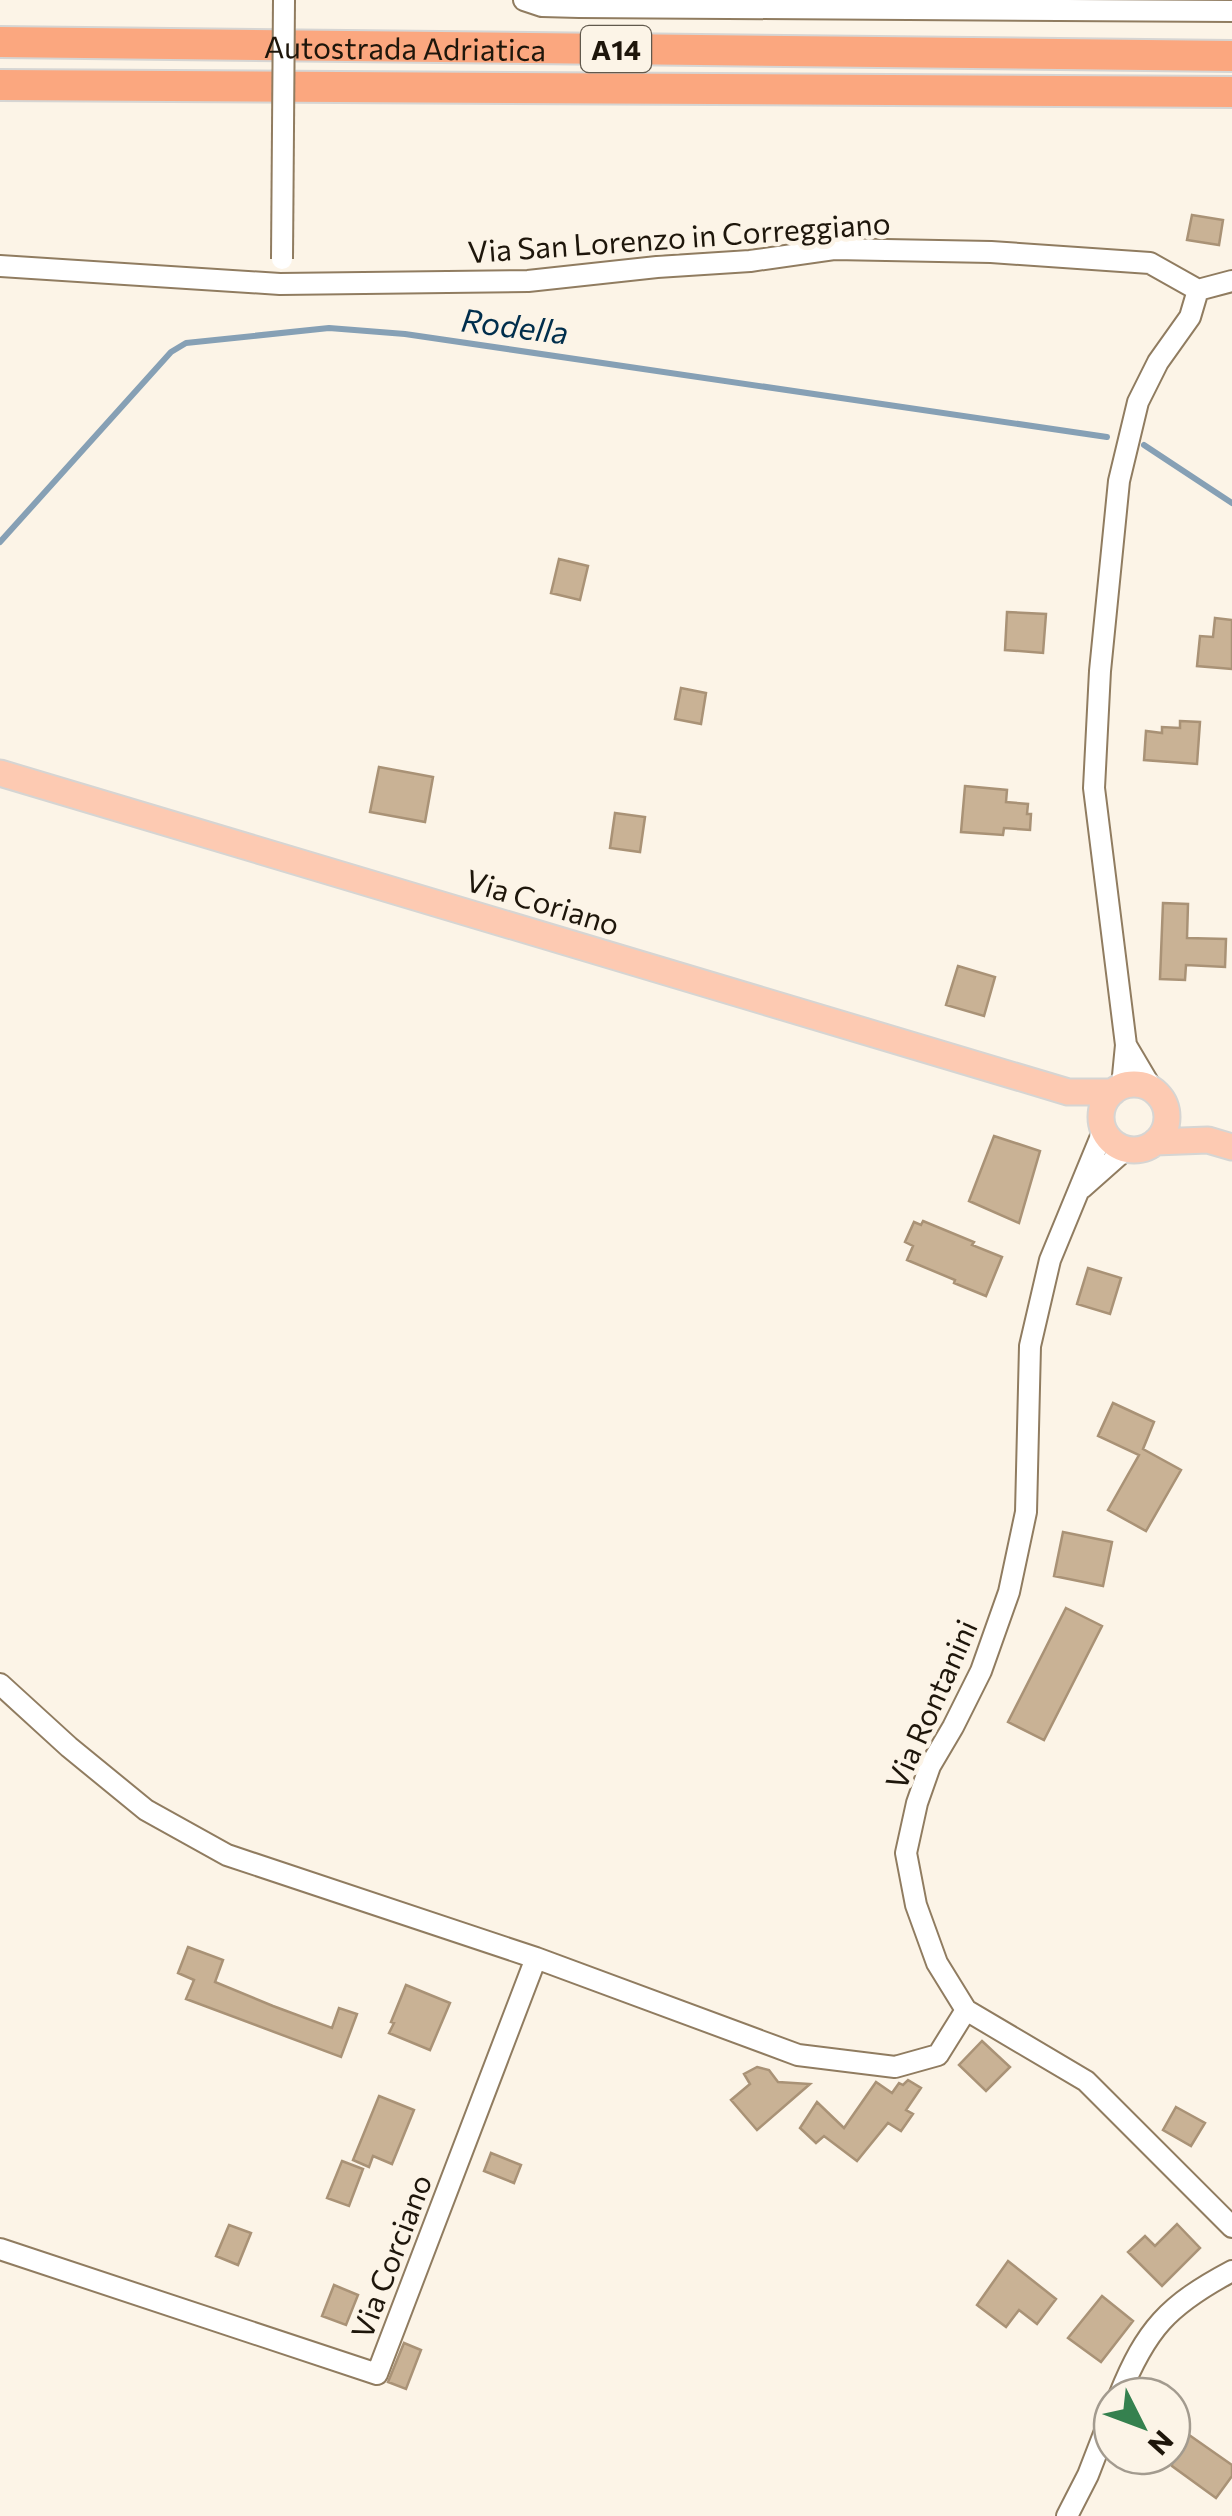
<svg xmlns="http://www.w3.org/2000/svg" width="1232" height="2516" viewBox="0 0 1232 2516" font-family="Commissioner,sans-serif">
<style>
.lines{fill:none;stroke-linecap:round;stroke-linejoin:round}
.stream{stroke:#86a0b5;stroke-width:6}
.building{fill:#c9b295;stroke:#a99276;stroke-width:2.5}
.minor-casing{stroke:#907c60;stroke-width:24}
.major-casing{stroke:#d6d5d3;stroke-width:29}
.highway-casing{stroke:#d6d5d3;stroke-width:34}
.minor{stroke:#fff;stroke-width:20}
.major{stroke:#fdcab2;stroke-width:25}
.highway{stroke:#fba77f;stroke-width:30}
.minor-bridge-casing{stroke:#907c60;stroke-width:24;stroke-linecap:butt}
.minor-bridge{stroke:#fff;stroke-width:20}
.labels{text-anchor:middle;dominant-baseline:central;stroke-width:9;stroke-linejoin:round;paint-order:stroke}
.shield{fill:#fcf4e7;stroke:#61594d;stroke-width:2.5}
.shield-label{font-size:28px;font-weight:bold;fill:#1e160b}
.street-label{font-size:30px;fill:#1e160b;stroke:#fcf4e7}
.water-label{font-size:32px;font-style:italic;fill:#002e4c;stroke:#fcf4e7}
</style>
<rect width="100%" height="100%" fill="#fcf4e7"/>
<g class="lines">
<path class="stream" d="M1144,445L1232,503
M0,542L171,352L186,343L329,328L405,334L1107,437"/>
</g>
<path class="building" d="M1192,215L1223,220L1219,245L1187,240Z
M559,559L588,566L580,600L551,593Z
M1007,612L1046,614L1043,653L1005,650Z
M1215,618L1232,620V669L1197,666L1200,636L1213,637Z
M681,688L706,693L701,724L675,719Z
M1180,721L1200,722L1197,764L1144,760L1146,731L1162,733V727L1180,728Z
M379,767L433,777L425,822L370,812Z
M965,786L1007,790L1006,802L1028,804L1027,814H1031L1030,830L1004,828L1003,835L961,832Z
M615,813L645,817L640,852L610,848Z
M1163,903L1188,904L1187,938L1226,939L1225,967L1186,965L1185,980L1160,979Z
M958,966L995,977L984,1016L946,1005Z
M994,1136L1040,1151L1019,1223L969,1201Z
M923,1221L974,1242L972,1245L1002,1257L986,1296L954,1283L955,1280L907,1260L913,1246L905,1242L914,1222L921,1225Z
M1088,1268L1121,1278L1110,1314L1077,1304Z
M1113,1403L1154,1422L1143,1449L1181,1470L1146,1531L1108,1510L1139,1455L1098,1436Z
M1063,1532L1112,1542L1103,1586L1054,1576Z
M1066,1608L1102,1626L1044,1740L1008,1722Z
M188,1947L223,1960L215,1982L273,2006L332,2028L339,2008L357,2014L341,2057L186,1999L194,1980L178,1973Z
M406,1985L450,2003L430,2050L389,2033L394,2023L391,2022Z
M982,2041L1010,2067L986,2091L959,2065Z
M757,2067L769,2070L778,2082L810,2084L757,2130L731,2100L750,2084L744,2074Z
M908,2080L921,2088L906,2110L913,2114L901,2131L888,2123L857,2161L824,2136L816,2143L800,2128L817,2102L844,2128L876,2082L892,2093L899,2083L903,2085Z
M379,2096L414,2110L392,2164L373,2156L369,2167L353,2160Z
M1176,2107L1205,2123L1191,2146L1163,2130Z
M491,2153L521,2165L514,2183L484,2171Z
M342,2161L363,2169L349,2206L327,2198Z
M1177,2224L1200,2248L1162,2286L1128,2252L1145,2236L1155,2246Z
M229,2225L251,2233L238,2265L216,2256Z
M1008,2261L1056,2299L1037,2324L1019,2310L1006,2327L977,2305Z
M334,2285L358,2295L346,2325L322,2316Z
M1102,2296L1133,2321L1101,2362L1068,2338Z
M404,2343L421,2350L406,2389L388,2382Z
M1172,2423L1232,2465V2476L1216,2498L1172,2466Z"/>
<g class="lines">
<defs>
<path id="minor" d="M524,0L542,6L579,7L1232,11
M0,266L280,284L528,281L657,267L750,261L834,249L991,252L1150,263L1198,290
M1198,290L1232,281
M1126,1045L1152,1089
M1122,1086L1126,1045L1094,788L1100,671L1119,481L1138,402L1158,362L1190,317L1198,290
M1104,1129L1050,1260L1030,1346L1026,1512L1009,1592L981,1671L953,1727L930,1766L917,1803L906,1853L916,1905L937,1963L966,2010L1086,2081L1232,2227
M1082,1188L1126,1149
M0,1684L69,1747L146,1810L227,1855L536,1958L798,2055L895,2067L938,2055L966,2010
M0,2249L377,2374L536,1958
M1119,2396C1146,2329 1168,2305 1232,2271
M1067,2516L1088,2475L1112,2413"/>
<path id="major" d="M0,773L1068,1092H1113
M1101 1117a33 33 0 1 1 66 0a33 33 0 1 1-66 0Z
M1155,1142L1208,1140L1232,1147"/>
<g id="highway">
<path id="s1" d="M0,42L1232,56"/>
<path d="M0,85L1232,92"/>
</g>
</defs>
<use href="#minor" class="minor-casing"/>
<use href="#major" class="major-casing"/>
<use href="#highway" class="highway-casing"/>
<use href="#minor" class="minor"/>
<use href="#major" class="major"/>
<use href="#highway" class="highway"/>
<defs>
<path id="minor-bridge" d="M282,259L284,0"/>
</defs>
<use href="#minor-bridge" class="minor-bridge-casing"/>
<use href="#minor-bridge" class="minor-bridge"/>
</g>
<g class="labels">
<rect class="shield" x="581" y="26" width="70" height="46" rx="8"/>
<g class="shield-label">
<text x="616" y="49">A14</text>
</g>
<g class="street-label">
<text stroke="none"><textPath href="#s1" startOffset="405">Autostrada Adriatica</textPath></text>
<text transform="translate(679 236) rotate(-4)">Via San Lorenzo in Correggiano</text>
<text transform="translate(543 901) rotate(17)">Via Coriano</text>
<text transform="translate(930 1704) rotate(-66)">Via Rontanini</text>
<text transform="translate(390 2256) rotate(-69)">Via Corciano</text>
</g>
<g class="water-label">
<text transform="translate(515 325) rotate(7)">Rodella</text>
</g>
</g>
<g transform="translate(1142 2426) rotate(132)"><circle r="48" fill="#fcf4e7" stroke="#a39b8f" stroke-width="2.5"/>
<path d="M0-8L18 38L0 25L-18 38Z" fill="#35814f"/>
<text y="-15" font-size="28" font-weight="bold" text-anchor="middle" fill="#1e160b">N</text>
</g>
</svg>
